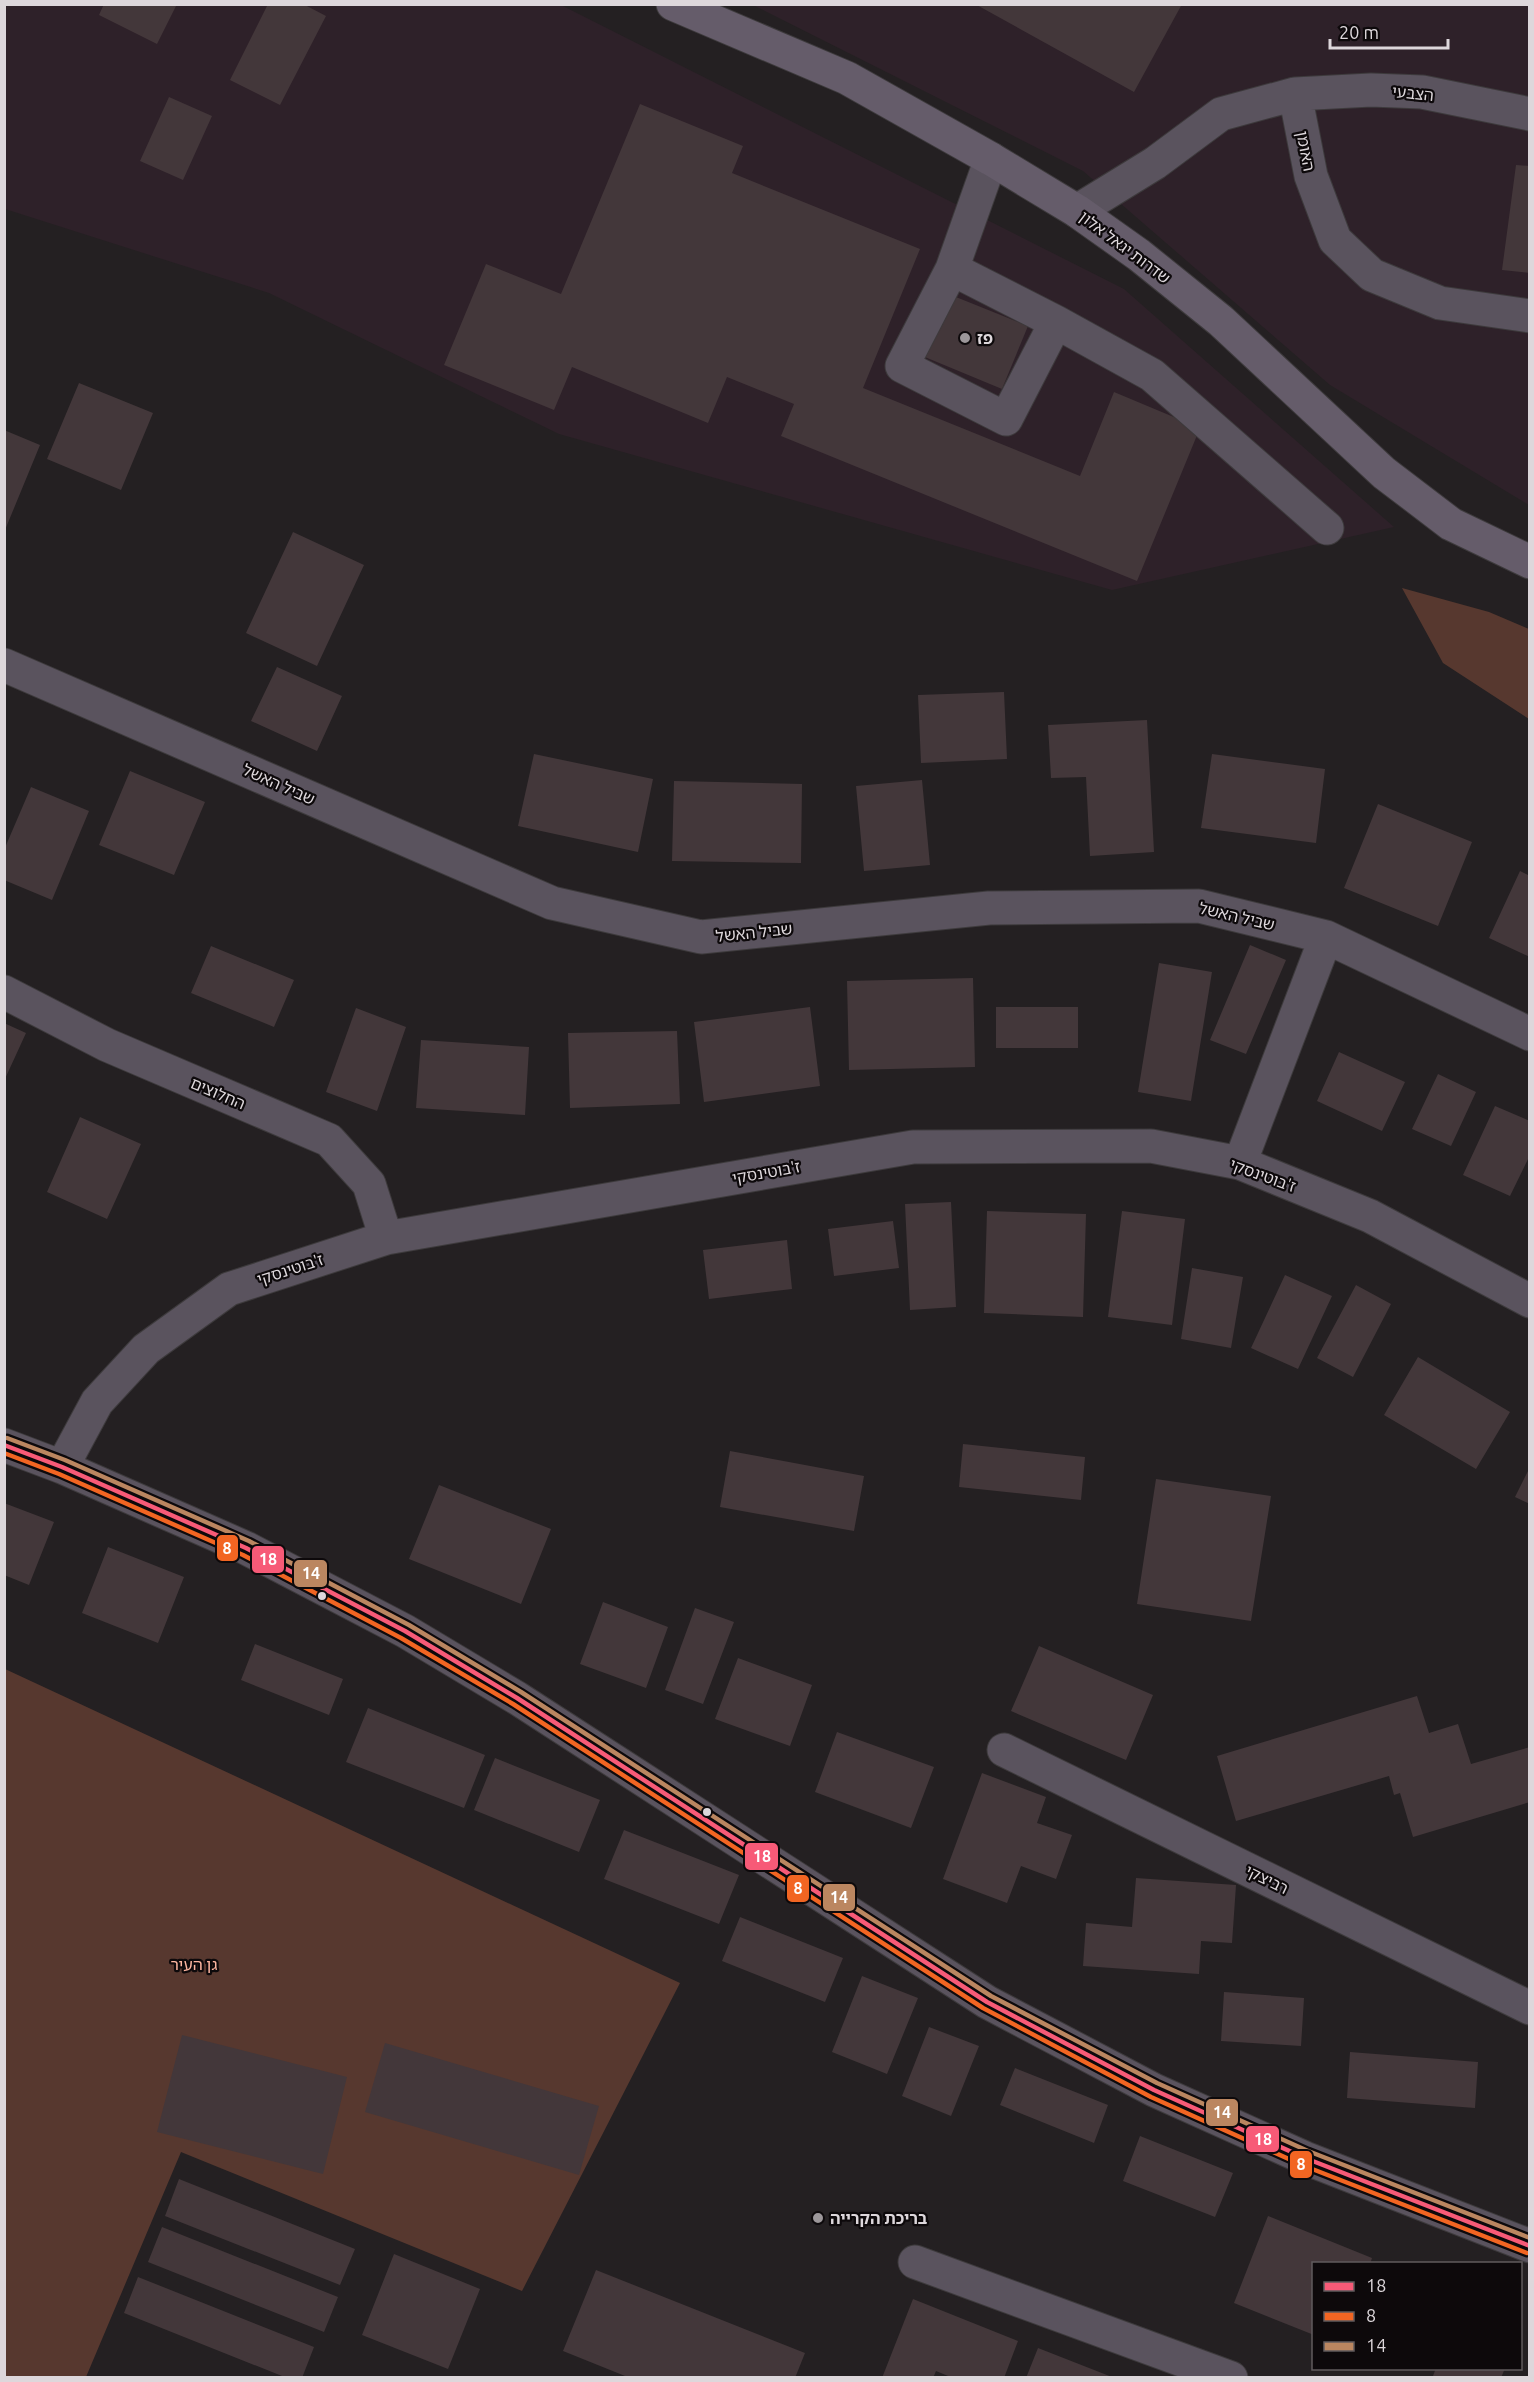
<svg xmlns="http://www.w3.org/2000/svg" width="1534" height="2382" viewBox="0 0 1534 2382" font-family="Ubuntu,'Noto Sans Hebrew',sans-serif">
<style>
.built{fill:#2e2129}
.green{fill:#57382f}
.building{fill:#43373a}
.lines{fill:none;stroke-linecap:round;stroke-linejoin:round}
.minor-casing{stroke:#3d3a3c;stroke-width:35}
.major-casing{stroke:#3d3a3c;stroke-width:35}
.minor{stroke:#5a535e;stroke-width:33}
.major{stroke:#655c6a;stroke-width:33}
.bus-1-casing{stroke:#0d090b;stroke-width:9}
.bus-2-casing{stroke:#0d090b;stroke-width:9}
.bus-3-casing{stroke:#0d090b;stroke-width:9}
.bus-1{stroke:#f75a77;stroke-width:4.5}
.bus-2{stroke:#f26522;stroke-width:4.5}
.bus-3{stroke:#bb8660;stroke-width:4.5}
.poi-dot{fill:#9c979a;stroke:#0d090b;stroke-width:2}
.bus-dot{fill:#ddd7db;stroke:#0d090b;stroke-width:2}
.labels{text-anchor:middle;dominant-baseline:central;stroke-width:4.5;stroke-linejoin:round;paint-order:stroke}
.street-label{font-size:16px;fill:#ddd7db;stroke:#0d090b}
.poi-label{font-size:16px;font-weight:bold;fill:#ddd7db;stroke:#0d090b;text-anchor:start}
.park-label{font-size:16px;fill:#fdb6a0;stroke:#0d090b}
.line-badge{stroke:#0d090b;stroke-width:2}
.badge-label{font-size:16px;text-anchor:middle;font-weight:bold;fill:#fff}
</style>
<rect width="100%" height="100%" fill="#242022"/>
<path class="built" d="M5,5H561L1124,289L1394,527L1112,590L559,434L269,293L5,209Z
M753,5H1529V505L1330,385L1083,171Z"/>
<path class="green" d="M1402,588L1489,612L1529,629V719L1443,663Z
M5,1669L680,1983L522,2291L181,2152L86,2377H5Z"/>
<path class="building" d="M104,4H177L157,44L99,15Z
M268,4H303L326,16L280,105L230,80Z
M975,4H1182L1134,92Z
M169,97L212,116L183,180L140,161Z
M640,104L743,146L732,173L920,249L863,388L1080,476L1114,392L1200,428L1137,581L781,436L794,404L727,377L708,423L572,367L554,410L444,365L486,264L561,294Z
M1516,165L1530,166V273L1502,270Z
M946,293L1028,326L1002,389L920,355Z
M79,383L153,413L121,490L47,459Z
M4,430L40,445L5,530H4Z
M293,532L364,565L317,666L246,633Z
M277,667L342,696L317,751L251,721Z
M1004,692L1007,759L921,763L918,695Z
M1147,720L1154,852L1090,856L1086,777L1051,778L1048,725Z
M534,754L653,779L638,852L518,826Z
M1212,754L1325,769L1316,843L1201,828Z
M130,771L205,802L174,875L99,845Z
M922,780L930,865L864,871L856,786Z
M674,781L802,784L801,863L672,861Z
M31,787L89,811L52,900L4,880V850Z
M1378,804L1472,842L1438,926L1344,888Z
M1520,871L1530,876V957L1489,938Z
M1250,945L1286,960L1246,1054L1210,1040Z
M211,946L294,980L274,1027L191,993Z
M1159,963L1212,972L1191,1101L1138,1092Z
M973,978L975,1067L849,1070L847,981Z
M810,1007L820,1086L704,1102L694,1022Z
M996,1007H1078V1048H996Z
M356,1008L406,1027L377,1111L326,1092Z
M4,1023L26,1033L4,1081Z
M677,1031L680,1104L570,1108L568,1033Z
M421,1040L529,1047L525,1115L416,1108Z
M1339,1052L1405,1082L1382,1131L1317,1101Z
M1438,1074L1476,1092L1451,1146L1412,1129Z
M1495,1106L1530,1121V1155L1510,1196L1463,1175Z
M80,1117L141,1144L107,1219L47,1192Z
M951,1202L956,1307L910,1310L905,1204Z
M987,1211L1086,1214L1083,1317L984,1313Z
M1122,1211L1185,1219L1172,1325L1108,1317Z
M893,1221L899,1268L834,1276L828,1229Z
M787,1240L792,1289L709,1299L703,1250Z
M1192,1268L1243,1277L1231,1348L1181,1339Z
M1285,1275L1332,1296L1298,1369L1251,1348Z
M1356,1285L1391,1304L1353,1377L1317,1358Z
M1418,1357L1510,1412L1476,1469L1384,1415Z
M963,1444L1085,1457L1081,1500L959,1487Z
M730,1451L864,1476L854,1531L720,1507Z
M1530,1467V1504L1515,1497Z
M1156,1479L1271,1496L1251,1621L1137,1604Z
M439,1485L551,1529L521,1604L409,1559Z
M4,1503L54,1522L29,1585L4,1575Z
M108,1547L184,1577L158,1643L82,1613Z
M603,1602L668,1627L646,1688L580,1664Z
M695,1608L734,1622L703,1704L665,1690Z
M255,1644L343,1679L329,1715L241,1680Z
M1039,1646L1153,1695L1126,1760L1011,1711Z
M738,1658L812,1685L790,1746L715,1719Z
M1417,1696L1429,1733L1458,1724L1471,1764L1530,1747V1802L1413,1837L1400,1793L1394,1795L1389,1776L1236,1821L1217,1756Z
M368,1708L485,1755L464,1808L346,1762Z
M837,1732L934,1767L911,1828L815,1792Z
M495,1758L600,1800L579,1852L474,1810Z
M982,1773L1046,1797L1037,1823L1072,1835L1056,1879L1021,1866L1007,1903L943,1879Z
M624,1830L739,1875L719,1924L604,1879Z
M1136,1878L1236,1885L1232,1943L1201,1941L1199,1974L1083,1966L1086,1923L1132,1927Z
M740,1917L843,1958L825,2002L722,1961Z
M862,1976L918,1998L887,2074L832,2052Z
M1224,1992L1304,1998L1301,2046L1221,2041Z
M929,2027L979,2046L951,2116L902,2096Z
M182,2035L347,2077L323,2174L157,2132Z
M385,2043L599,2106L579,2175L365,2112Z
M1350,2052L1478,2062L1475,2108L1347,2098Z
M1015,2068L1108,2105L1094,2143L1000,2105Z
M1140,2136L1233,2173L1215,2217L1123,2181Z
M179,2179L355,2249L340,2285L165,2216Z
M1268,2216L1372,2258L1370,2264H1314V2335L1234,2303Z
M162,2227L338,2297L324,2332L148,2262Z
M394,2254L480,2289L448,2369L362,2335Z
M596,2270L805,2353L795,2378H630L563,2351Z
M138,2277L314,2347L302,2378H287L124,2313Z
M913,2299L1018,2341L1004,2378H953L936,2371L933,2378H882Z
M1038,2348L1112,2377V2378H1026Z
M1436,2368H1505L1501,2378H1437L1433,2376Z"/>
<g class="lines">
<defs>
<path id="minor" d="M1295,94L1371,90L1422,92L1530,114
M1077,211L1155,163L1221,114L1295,94L1311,176L1335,240L1372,275L1440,303L1530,316
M952,269L1056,322L1006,419L902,366L952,269L991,159
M1056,322L1152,375L1327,528
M4,665L552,903L701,937L989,908L1199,906L1326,937L1530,1034
M4,992L107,1045L329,1140L369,1184L386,1238
M1240,1163L1326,937
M4,1445L62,1467L246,1548L405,1631L517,1698L987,2002L1154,2090L1305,2158L1530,2246
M62,1467L97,1402L146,1349L229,1289L386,1238L913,1147L1151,1146L1240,1163L1370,1216L1530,1301
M1004,1750L1530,2008
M915,2262L1231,2378"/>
<path id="major" d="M673,4L847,78L991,159L1077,211L1139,255L1221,321L1384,473L1451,524L1530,562"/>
</defs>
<use href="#minor" class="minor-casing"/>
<use href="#major" class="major-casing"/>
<use href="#minor" class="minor"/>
<use href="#major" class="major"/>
<defs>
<path id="bus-1" d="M4,1445L62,1467L246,1548L405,1631L517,1698L987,2002L1154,2090L1305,2158L1530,2246"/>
<path id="bus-2" d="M4,1453L59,1474L243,1555L401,1638L513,1704L983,2008L1151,2097L1302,2165L1527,2253"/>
<path id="bus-3" d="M7,1438L65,1460L249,1541L409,1625L521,1692L991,1996L1157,2083L1308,2151L1530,2238"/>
</defs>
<use href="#bus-1" class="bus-1-casing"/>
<use href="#bus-2" class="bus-2-casing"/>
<use href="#bus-3" class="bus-3-casing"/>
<use href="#bus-1" class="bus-1"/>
<use href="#bus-2" class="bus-2"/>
<use href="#bus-3" class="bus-3"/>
</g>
<g class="poi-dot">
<circle cx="965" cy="338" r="6"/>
<circle cx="818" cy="2218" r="6"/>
</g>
<g class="bus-dot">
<circle cx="322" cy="1596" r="5"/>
<circle cx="707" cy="1812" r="5"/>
</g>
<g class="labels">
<g class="street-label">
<text transform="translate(1413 93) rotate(6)">הצבעי</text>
<text transform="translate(1306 151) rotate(79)">האומן</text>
<text transform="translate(1125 247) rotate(37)">שדרות יגאל אלון</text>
<text transform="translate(279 784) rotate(24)">שביל האשל</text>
<text transform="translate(1237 916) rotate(13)">שביל האשל</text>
<text transform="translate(754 932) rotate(-6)">שביל האשל</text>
<text transform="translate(218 1093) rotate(23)">החלוצים</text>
<text transform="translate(766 1172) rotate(-10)">ז'בוטינסקי</text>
<text transform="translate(1263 1175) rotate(20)">ז'בוטינסקי</text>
<text transform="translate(290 1269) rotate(-18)">ז'בוטינסקי</text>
<text transform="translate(1267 1879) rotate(26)">רביצקי</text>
</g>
<g class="poi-label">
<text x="977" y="338">פז</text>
<text x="830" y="2218">בריכת הקרייה</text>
</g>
<g class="park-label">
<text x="194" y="1964">גן העיר</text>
</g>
</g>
<g class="line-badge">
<rect x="216" y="1534" width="23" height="28" rx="6" fill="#f26522"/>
<rect x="251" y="1545" width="34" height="29" rx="6" fill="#f75a77"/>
<rect x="293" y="1559" width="35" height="29" rx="6" fill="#bb8660"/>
<rect x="744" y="1842" width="35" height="29" rx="6" fill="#f75a77"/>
<rect x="786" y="1874" width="24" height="29" rx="6" fill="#f26522"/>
<rect x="822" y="1883" width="34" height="29" rx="6" fill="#bb8660"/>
<rect x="1205" y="2098" width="34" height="29" rx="6" fill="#bb8660"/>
<rect x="1245" y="2125" width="35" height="28" rx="6" fill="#f75a77"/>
<rect x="1289" y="2150" width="24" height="29" rx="6" fill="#f26522"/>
</g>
<g class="badge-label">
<text x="227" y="1554">8</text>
<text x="268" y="1565">18</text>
<text x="311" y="1579">14</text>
<text x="762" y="1862">18</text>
<text x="798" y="1894">8</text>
<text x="839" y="1903">14</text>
<text x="1222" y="2118">14</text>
<text x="1263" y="2145">18</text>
<text x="1301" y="2170">8</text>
</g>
<rect width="1534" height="2382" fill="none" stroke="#ddd7db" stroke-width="12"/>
<rect x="1312" y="2262" width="210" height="108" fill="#0d090b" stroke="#605b5e" stroke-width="1.5"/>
<rect x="1324" y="2282" width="30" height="9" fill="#f75a77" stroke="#605b5e" stroke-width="1.5"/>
<text x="1366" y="2292" font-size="18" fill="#ddd7db">18</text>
<rect x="1324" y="2312" width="30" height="9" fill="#f26522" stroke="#605b5e" stroke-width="1.5"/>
<text x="1366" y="2322" font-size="18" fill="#ddd7db">8</text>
<rect x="1324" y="2342" width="30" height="9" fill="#bb8660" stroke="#605b5e" stroke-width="1.5"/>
<text x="1366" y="2352" font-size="18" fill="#ddd7db">14</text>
<path d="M1330 39v9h118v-9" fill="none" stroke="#ddd7db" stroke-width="3"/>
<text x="1339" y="39" font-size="18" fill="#ddd7db" stroke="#0d090b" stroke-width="4.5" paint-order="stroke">20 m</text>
</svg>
